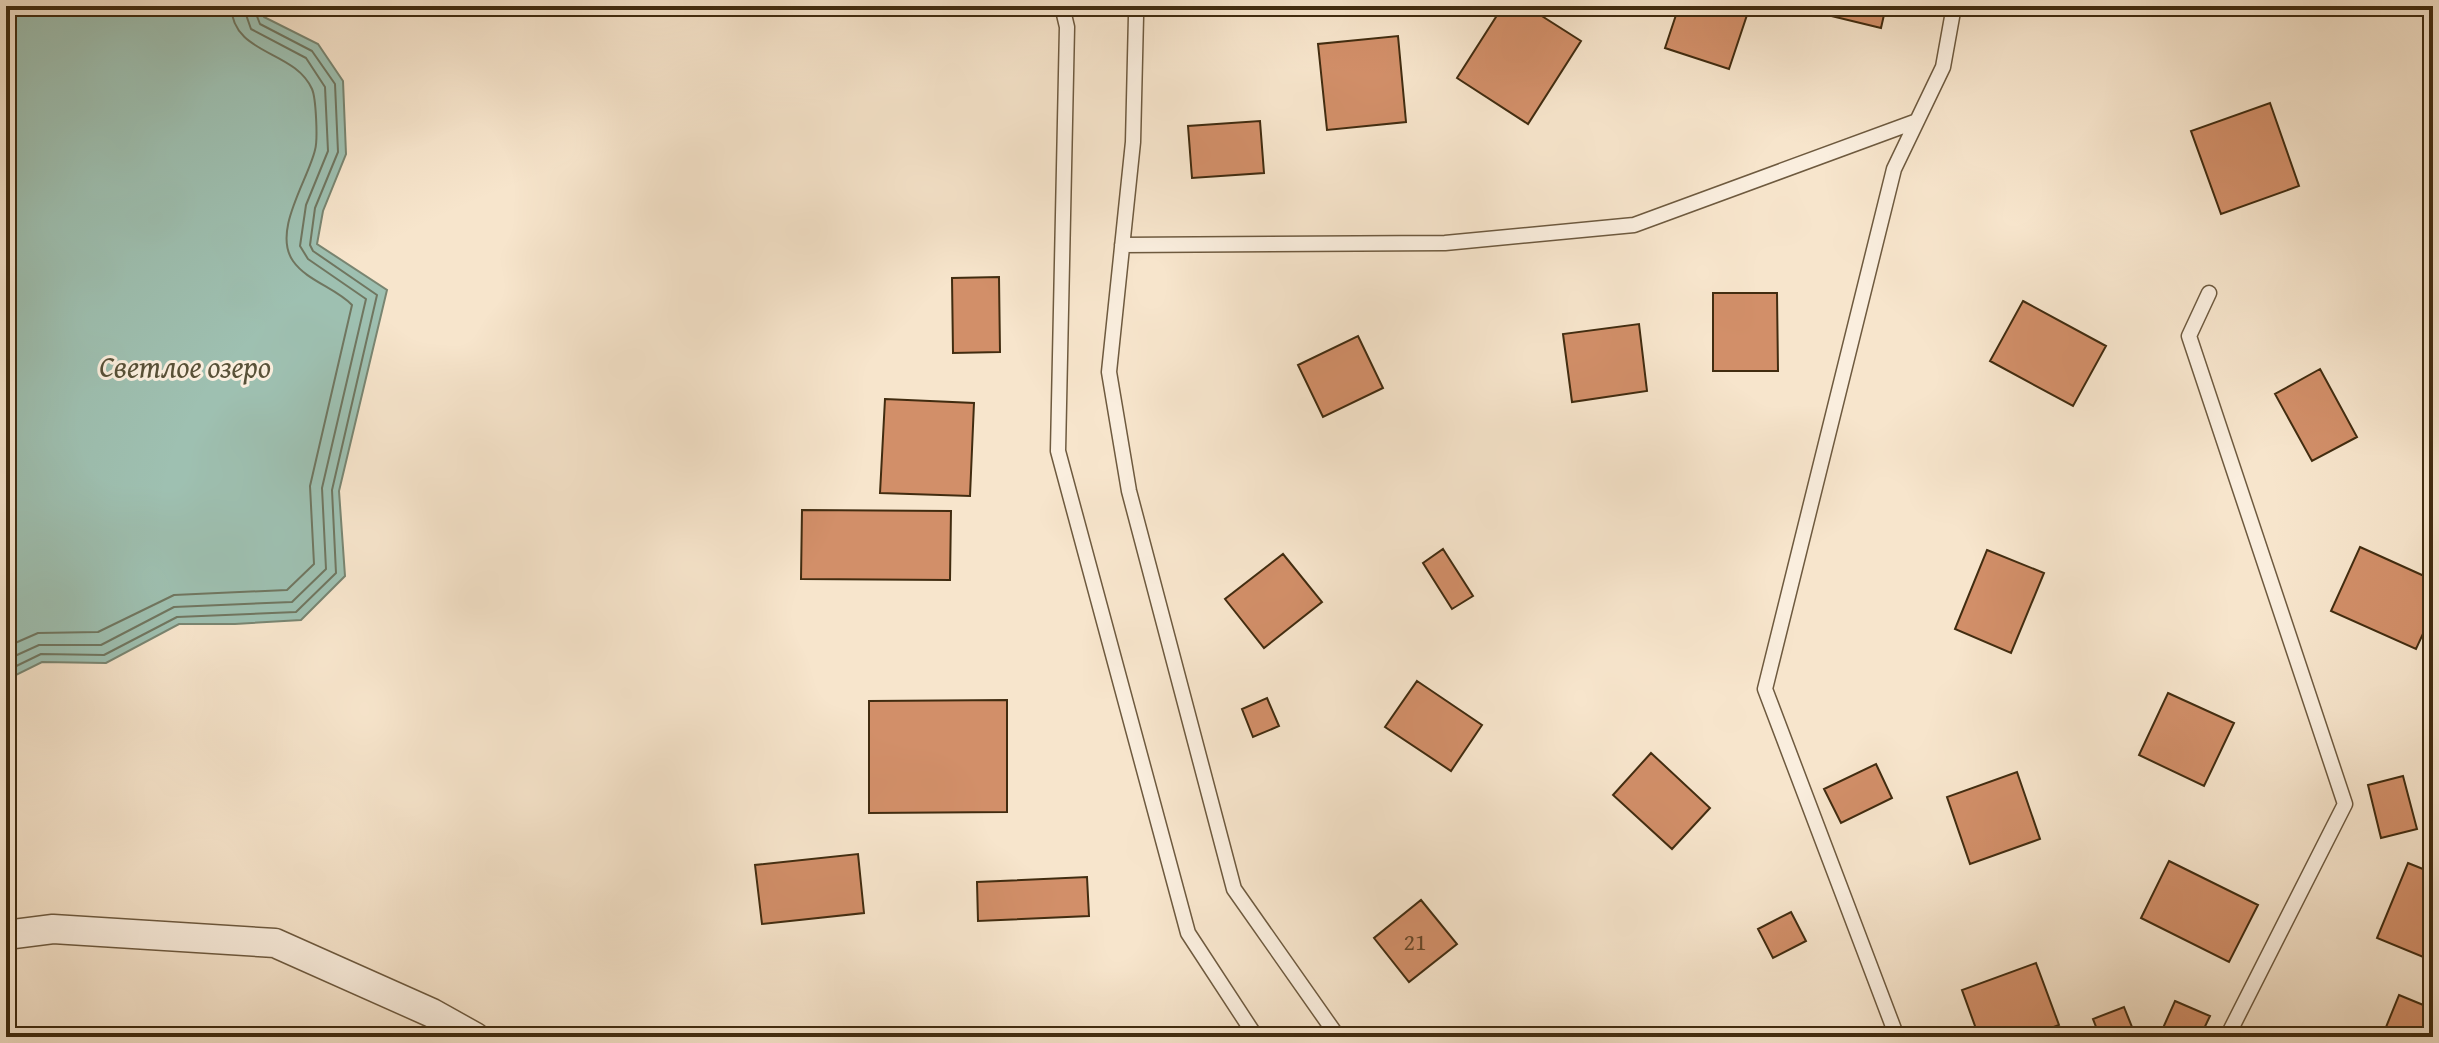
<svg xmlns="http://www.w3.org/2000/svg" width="2439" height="1043" viewBox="0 0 2439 1043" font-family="'Gentium Book Plus',serif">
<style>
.water{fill:#9ec0b1;stroke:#798571;stroke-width:2}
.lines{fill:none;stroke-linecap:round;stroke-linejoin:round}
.shore{stroke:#707660;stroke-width:2}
.building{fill:#d28f69;stroke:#412c10;stroke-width:2}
.lane-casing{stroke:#6e5a3f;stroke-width:17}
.street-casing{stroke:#6e5a3f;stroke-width:31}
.lane{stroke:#faeede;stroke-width:14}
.street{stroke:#faeede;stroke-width:28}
.labels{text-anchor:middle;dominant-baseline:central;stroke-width:6;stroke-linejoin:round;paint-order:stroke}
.number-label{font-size:24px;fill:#654526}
.water-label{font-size:30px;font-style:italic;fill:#585138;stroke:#faeede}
</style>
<rect width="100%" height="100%" fill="#f7e5cc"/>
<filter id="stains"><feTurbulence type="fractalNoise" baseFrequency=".0025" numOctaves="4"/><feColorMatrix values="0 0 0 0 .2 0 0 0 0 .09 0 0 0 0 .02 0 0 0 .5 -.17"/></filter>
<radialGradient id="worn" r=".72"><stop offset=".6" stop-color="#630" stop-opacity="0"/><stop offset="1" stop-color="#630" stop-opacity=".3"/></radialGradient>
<path class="water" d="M6,6H260L264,17L318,44L343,81L346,154L323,211L317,244L387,290L339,491L345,576L301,620L235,624H179L106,663L42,662L6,680Z"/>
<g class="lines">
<path class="shore" d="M6,647L38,633L98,632L174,595L287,590L314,564L310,486L352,305C336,288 307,281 293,261C272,231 308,180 315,150C318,140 316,98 312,89C294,49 233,56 231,6
M6,660L39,645H101L174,607L292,602L326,569L322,488L366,299L308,259L300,246L306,205L328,151L325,87L306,58L251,29L243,6
M6,671L41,654L104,655L177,617L296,612L336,573L332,490L377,295L313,251L310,245L315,208L338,152L335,84L312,51L260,24L253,6"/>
</g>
<path class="building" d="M1503,6H1526L1581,41L1528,124L1457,78Z
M1679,6H1750L1729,69L1665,48Z
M1821,6H1886L1881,28L1819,13Z
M1398,36L1406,122L1327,130L1318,44Z
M2270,103L2299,186L2221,214L2191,131Z
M1260,121L1264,173L1192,178L1188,126Z
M999,277L1000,352L953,353L952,278Z
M1713,293H1777L1778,371H1713Z
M2023,301L2106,346L2073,406L1990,361Z
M1639,324L1647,391L1572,402L1563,334Z
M1358,336L1383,388L1323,417L1298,365Z
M2320,369L2357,437L2312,461L2275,394Z
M885,399L974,403L970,496L880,493Z
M802,510L951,511L950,580L801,579Z
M2360,547L2433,580V612L2416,649L2331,611Z
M1443,549L1473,596L1452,609L1423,563Z
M1987,550L2044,573L2011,653L1955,629Z
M1283,554L1322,602L1264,648L1225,599Z
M1417,681L1482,725L1451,771L1385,727Z
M2168,693L2234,723L2204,786L2139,755Z
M1267,698L1279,726L1253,737L1242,709Z
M1007,700V812L869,813V701Z
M1651,753L1710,808L1672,849L1613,795Z
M1876,764L1892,798L1841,823L1824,789Z
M2017,772L2040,839L1970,864L1947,797Z
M2403,776L2417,829L2381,838L2368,785Z
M858,854L864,913L762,924L755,865Z
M2169,861L2258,905L2229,962L2141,918Z
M2408,863L2433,873V961L2377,938Z
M1087,877L1089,916L978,921L977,882Z
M1421,900L1457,944L1409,982L1374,938Z
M1791,912L1806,941L1773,958L1758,929Z
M2036,963L2059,1025L2027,1037H1979L1962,990Z
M2399,995L2433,1009V1037H2382Z
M2175,1001L2210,1016L2200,1037H2159Z
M2124,1007L2136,1037H2100L2093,1019Z"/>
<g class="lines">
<defs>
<path id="lane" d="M1062,6L1067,27L1058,451L1188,933L1256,1037
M1134,6L1136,16L1133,142L1109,372L1129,491L1234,889L1338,1037
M1122,245L1445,243L1634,225L1917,121
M2209,293L2189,336L2345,804L2227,1037
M1897,1037L1765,689L1894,169L1943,67L1954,6"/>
<path id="street" d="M6,935L53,929L275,943L432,1013L475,1037"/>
</defs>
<use href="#lane" class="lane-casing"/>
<use href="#street" class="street-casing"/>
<use href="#lane" class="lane"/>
<use href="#street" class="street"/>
</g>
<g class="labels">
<g class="number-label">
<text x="1415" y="941">21</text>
</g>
<g class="water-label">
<text x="185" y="366">Светлое озеро</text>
</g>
</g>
<rect width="2439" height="1043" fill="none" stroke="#f7e5cc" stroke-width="32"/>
<rect x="8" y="8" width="2423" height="1027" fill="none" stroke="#412c10" stroke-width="4"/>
<rect x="16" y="16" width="2407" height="1011" fill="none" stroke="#412c10" stroke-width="2"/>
<rect width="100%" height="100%" filter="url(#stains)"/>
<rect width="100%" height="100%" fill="url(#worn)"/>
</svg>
